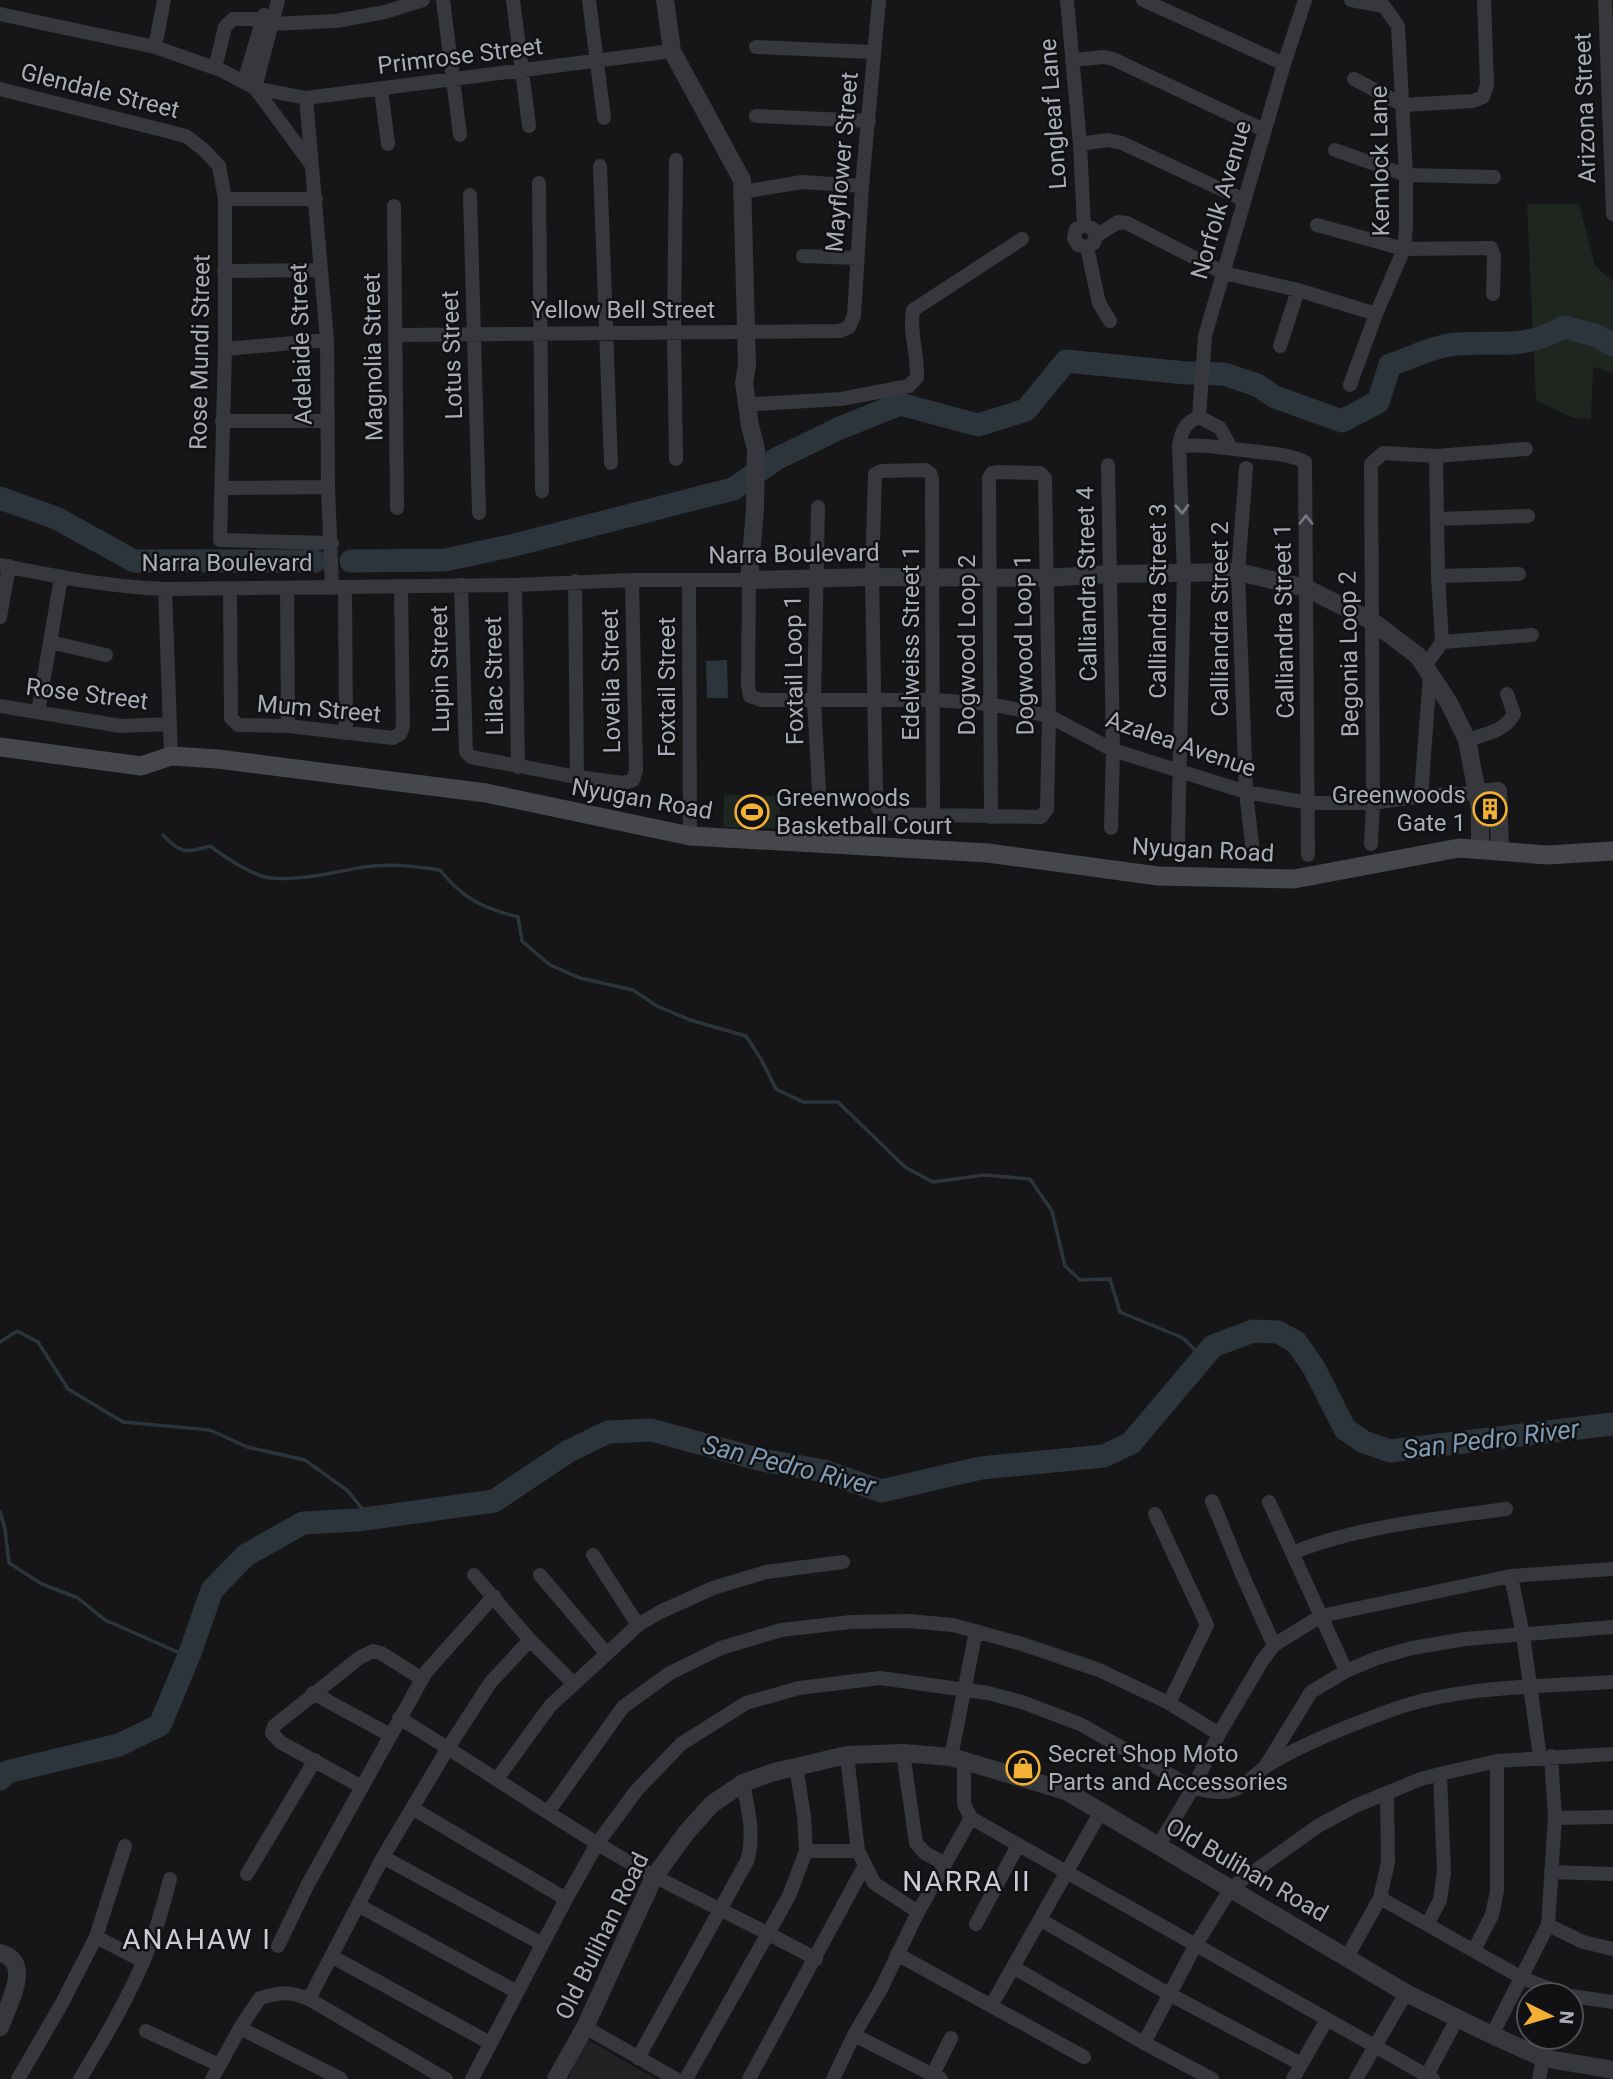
<svg xmlns="http://www.w3.org/2000/svg" width="1613" height="2079" viewBox="0 0 1613 2079" font-family="Roboto,sans-serif">
<style>
.built{fill:#222225}
.green{fill:#1e261f}
.water{fill:#2c353c}
.lines{fill:none;stroke-linecap:round;stroke-linejoin:round}
.stream{stroke:#2c353c;stroke-width:3.5}
.river{stroke:#2c353c;stroke-width:23}
.minor{stroke:#37383d;stroke-width:14}
.tertiary{stroke:#37383d;stroke-width:18}
.secondary{stroke:#45474d;stroke-width:19}
.oneway{stroke:#757881}
.labels{text-anchor:middle;dominant-baseline:central;stroke-width:5;stroke-linejoin:round;paint-order:stroke}
.street-label{font-size:24px;fill:#a8adb8;stroke:#111113}
.poi-label{font-size:24px;fill:#a8adb8;stroke:#111113;text-anchor:start}
.water-label{font-size:26px;font-style:italic;fill:#7f9bb3;stroke:#111113}
.quarter-label{font-size:28px;letter-spacing:2px;fill:#c9ccd4;stroke:#111113}
</style>
<rect width="100%" height="100%" fill="#161618"/>
<path class="built" d="M586,2039L656,2079H568Z"/>
<path class="green" d="M1527,204H1579L1595,265L1613,282V373L1593,367L1591,419L1573,418L1536,400Z
M724,795L780,796V829L723,827Z"/>
<path class="water" d="M727,660L728,698H707L706,661Z"/>
<g class="lines">
<path class="stream" d="M163,835C181,854 185,853 210,846C225,857 254,877 272,878C303,881 334,872 364,867C389,863 415,866 440,870C463,899 483,908 518,917L522,941L550,965L580,978L633,990L657,1006L690,1020L746,1036L761,1059L776,1089L803,1102H838L905,1167L933,1182L984,1175L1030,1179L1052,1211L1065,1266L1080,1280L1110,1279L1120,1312L1183,1338L1203,1358
M0,1342L17,1331L38,1342L68,1389L123,1422L210,1430L247,1447L305,1460L348,1491L370,1519
M0,1512L5,1529L9,1563L42,1584L78,1598L105,1620L189,1657"/>
<path class="river" d="M0,498L56,518L134,561H315
M351,561L445,560L510,546L733,489L776,459L840,428L900,404L978,425L1026,410L1066,361L1186,373L1224,374L1257,385L1275,397L1342,421L1378,402L1390,365C1411,358 1436,345 1458,344C1502,341 1522,350 1564,327L1595,335L1613,345
M0,1779L7,1772L119,1745L160,1725L190,1653L212,1590L246,1555L303,1523L358,1520L494,1501L569,1451L608,1432L651,1430L762,1460L824,1471L881,1491L981,1468L1104,1456L1131,1443L1213,1346L1253,1331L1278,1332L1296,1342L1314,1368L1345,1429L1364,1442L1390,1451L1613,1424"/>
<path class="minor" d="M443,0L460,135
M513,0L529,126
M589,0L604,118
M1067,0L1080,144L1084,225
M1143,0L1284,64
M1351,0L1384,6
M1605,0L1613,214
M0,14L155,47L223,71L255,88L311,164
M155,47L164,0
M756,47L873,52
M1072,60L1104,57L1113,59L1264,130
M215,68L225,27L233,19H256L271,24L336,21L385,12L423,0
M1354,79L1403,105L1473,101L1483,97L1487,85L1484,0
M244,82L264,15
M255,88L306,98L672,51
M255,88L278,0
M0,89L186,136L204,150L219,166L225,199V349L220,540L332,543
M381,89L388,144
M306,98L327,340L328,487L332,588
M756,116L869,121
M1080,144L1108,140L1122,143L1244,200
M1335,150L1406,175L1494,177
M600,166L611,463
M539,183L542,491
M742,192L802,182L862,186
M470,195L479,513
M225,199H316
M394,206L397,508
M1317,225L1404,249L1491,248L1494,256L1493,294
M1096,236L1092,228L1084,225L1076,229L1074,238L1078,245L1087,247L1094,243L1096,236L1118,222L1127,223L1224,273L1298,290L1376,314
M1087,247L1099,303L1110,321
M803,256L857,258
M224,271L321,270
M397,335L840,331L849,327L854,316L862,186L879,0
M1280,346L1298,290
M225,349L327,340
M1350,385L1376,314L1404,249L1406,226V175L1398,26L1384,6
M756,404L841,399L909,386L917,377C918,354 909,332 913,310L1022,239
M1199,417L1205,336L1284,64L1305,0
M222,421H327
M1179,446C1207,444 1223,448 1251,451C1270,454 1287,453 1305,462L1308,855
M676,459L674,333L676,160
M1108,465L1113,750L1111,828
M1246,468L1238,572L1246,792L1253,853
M221,488L328,487
M818,507L814,701L819,791
M1437,519L1528,516
M0,565C55,576 108,587 165,589L515,585L632,580H749L748,685L750,696L761,700H935L990,704L1049,716L1113,750L1246,792L1309,803H1373L1421,796L1478,793
M1438,576L1519,574
M689,580L690,836
M575,581L577,777
M461,585L466,752L471,757L577,777L624,783L633,780L636,770L632,580
M515,585L518,767
M345,587L346,733
M165,589L171,756
M230,589L231,718L238,725L288,726L393,738L400,734L403,727L401,587
M287,589L288,726
M0,617L9,566
M50,642L106,655
M1442,642L1532,635
M1425,666L1442,642L1438,576L1436,456
M0,706L121,726L169,724
M38,712L61,578
M1467,740C1485,734 1504,732 1514,714L1507,694
M1421,796L1430,674
M933,814L932,478L930,473L925,470L881,471L875,474L872,577L876,792L878,808L886,814L1041,817L1047,809L1049,716L1045,478L1040,473L997,472L992,473L989,478L991,817
M1178,840L1184,572L1179,446C1181,432 1185,422 1199,417L1220,428L1231,448
M1371,844L1373,803L1371,464L1383,453L1436,456L1526,449
M1212,1501L1242,1574L1274,1645
M1269,1502L1346,1671
M1155,1514L1207,1625L1169,1703
M1292,1553C1354,1527 1439,1518 1506,1509
M593,1555L638,1625
M474,1575L530,1640L573,1683
M540,1575L606,1653
M1511,1576L1523,1635L1540,1757
M313,1693L390,1735
M399,1718C466,1758 531,1803 598,1844C668,1887 744,1919 816,1959
M903,1753L916,1843L925,1853L945,1864
M847,1755L858,1851L874,1883L918,1912
M951,1757L976,1631
M964,1760V1804L971,1818L1433,2079
M1265,1767L1311,1692L1346,1671L1377,1658L1412,1648L1465,1639L1613,1627
M497,1779L550,1706L638,1625L660,1612L713,1588L766,1572L843,1562
M362,1787L280,1742L272,1733L274,1726L359,1658L373,1651L381,1653L422,1679
M412,1808L566,1899
M548,1812L623,1707L670,1673L721,1648L781,1630L851,1622L908,1621L953,1625L1022,1644L1099,1670L1169,1703L1219,1734
M1555,1818L1613,1817
M1158,1846L1193,1788L1219,1734L1262,1661L1274,1645L1321,1616L1511,1576L1613,1569
M806,1851H858
M383,1857L542,1944
M1551,1872L1613,1874
M247,1874L315,1760
M1380,1898L1522,1978L1566,1995
M358,1905L517,1992
M1041,1920L1169,1994L1301,2064
M1428,1923L1440,1900L1444,1872L1440,1774
M976,1924L1018,1845
M1548,1925L1583,1942L1613,1949
M96,1937L125,1846
M278,1946L308,1884L426,1672L494,1596
M1474,1950L1492,1915L1497,1891V1761
M897,1954L1084,2057
M331,1956L490,2043
M1347,1957L1380,1898L1388,1862L1387,1793
M1013,1967L1144,2043L1212,2079
M1571,1996L1613,2002
M309,1999L383,1857L448,1748L490,1683L530,1640
M991,2006L1100,1813
M585,2027L676,2079
M240,2028L341,2079
M146,2031L219,2065
M854,2035L941,2079
M1492,2035L1548,1925L1555,1818L1551,1756
M1144,2043L1195,1946L1231,1888L1318,1826L1355,1806L1421,1779L1440,1774L1497,1761L1613,1754
M638,2058L747,1861C755,1836 748,1808 743,1783
M933,2074L951,2038
M18,2079L61,2005L96,1937L143,1961
M80,2079C109,2031 140,1979 157,1925C162,1910 166,1894 170,1879
M212,2079L240,2028L260,1998C282,1992 288,1991 309,1999L446,2079
M472,2079L566,1899L597,1844L636,1791L681,1744L746,1703L799,1688L880,1678L988,1693L1022,1702L1080,1724L1193,1788C1205,1790 1218,1794 1230,1791C1246,1786 1253,1776 1265,1767C1299,1745 1348,1726 1386,1712C1453,1686 1542,1686 1613,1682
M686,2079L789,1896L806,1851L804,1816L796,1767
M749,2079L865,1865
M833,2079L854,2035L881,1989L918,1912L971,1818
M1293,2079L1327,2019
M1356,2079L1406,1993
M1425,2079L1458,2017
M1539,2079L1543,2058"/>
<path class="tertiary" d="M665,0L672,51L742,180L747,365L744,383L750,426L756,449L755,509L749,580L872,577L1045,578L1109,574L1238,572L1306,588L1372,621L1418,656L1449,703L1467,740L1480,809V848
M1478,793L1498,791L1500,850
M0,1953C34,1961 8,2005 0,2027
M556,2079L585,2027L654,1877L686,1833L712,1804L743,1783L774,1772L847,1755L903,1753L951,1757L1066,1791L1406,1993L1492,2035L1543,2058L1613,2070"/>
<path class="secondary" d="M0,747L141,766L171,756L218,759L486,793L690,836L988,853L1158,876L1294,879L1459,848L1547,855L1613,851"/>
</g>
<defs><path id="oneway-chevron" d="M-2-3.5L2.5 0L-2 3.5" fill="none" stroke-width="1.6" stroke-linecap="round" stroke-linejoin="round" transform="scale(1.75)"/></defs>
<g class="oneway">
<use href="#oneway-chevron" transform="translate(1182 509) rotate(88)"/>
<use href="#oneway-chevron" transform="translate(1306 520) rotate(-90)"/>
</g>
<defs>
<symbol id="building-ring" viewBox="-11 -11 22 22"><circle r="9.5" fill="#111113" stroke="#f2b134" stroke-width="1.5"/><path d="M-4-6H4V6H1V3H-1V6H-4ZM-2.5-4.3h1.7v1.8h-1.7ZM.8-4.3h1.7v1.8H.8ZM-2.5-1h1.7V.8h-1.7ZM.8-1h1.7V.8H.8Z" fill="#f2b134"/></symbol>
<symbol id="stadium-ring" viewBox="-11 -11 22 22"><circle r="9.5" fill="#111113" stroke="#f2b134" stroke-width="1.5"/><path d="M0-5a6.5 5 0 1 0 0 10a6.5 5 0 1 0 0-10ZM-3.5-1.8h7v3.6h-7Z" fill="#f2b134"/></symbol>
<symbol id="shop-ring" viewBox="-11 -11 22 22"><circle r="9.5" fill="#111113" stroke="#f2b134" stroke-width="1.5"/><path d="M-5-2.5h2.3a2.7 3.5 0 0 1 5.4 0H5L5.5 6h-11ZM-1.5-2.5h3a1.5 2.3 0 0 0-3 0Z" fill="#f2b134"/></symbol>
</defs>
<g fill-rule="evenodd">
<use href="#building-ring" x="1471" y="790" width="38" height="38"/>
<use href="#stadium-ring" x="733" y="793" width="38" height="38"/>
<use href="#shop-ring" x="1004" y="1749" width="38" height="38"/>
</g>
<g class="labels">
<g class="street-label">
<text transform="translate(460 56) rotate(-7)">Primrose Street</text>
<text transform="translate(100 91) rotate(14)">Glendale Street</text>
<text transform="translate(1585 108) rotate(-92)">Arizona Street</text>
<text transform="translate(1053 114) rotate(-94)">Longleaf Lane</text>
<text transform="translate(1380 161) rotate(-91)">Kemlock Lane</text>
<text transform="translate(842 162) rotate(-85)">Mayflower Street</text>
<text transform="translate(1221 200) rotate(-74)">Norfolk Avenue</text>
<text x="623" y="310">Yellow Bell Street</text>
<text transform="translate(301 344) rotate(-92)">Adelaide Street</text>
<text transform="translate(200 352) rotate(-89)">Rose Mundi Street</text>
<text transform="translate(452 355) rotate(-92)">Lotus Street</text>
<text transform="translate(373 357) rotate(-91)">Magnolia Street</text>
<text transform="translate(794 554) rotate(-1)">Narra Boulevard</text>
<text x="227" y="563">Narra Boulevard</text>
<text transform="translate(1087 584) rotate(-91)">Calliandra Street 4</text>
<text transform="translate(1158 601) rotate(-90)">Calliandra Street 3</text>
<text transform="translate(1220 619) rotate(-90)">Calliandra Street 2</text>
<text transform="translate(1284 621) rotate(-91)">Calliandra Street 1</text>
<text transform="translate(911 643) rotate(-90)">Edelweiss Street 1</text>
<text transform="translate(967 645) rotate(-90)">Dogwood Loop 2</text>
<text transform="translate(1024 645) rotate(-91)">Dogwood Loop 1</text>
<text transform="translate(1349 654) rotate(-91)">Begonia Loop 2</text>
<text transform="translate(440 669) rotate(-91)">Lupin Street</text>
<text transform="translate(794 670) rotate(-91)">Foxtail Loop 1</text>
<text transform="translate(494 676) rotate(-91)">Lilac Street</text>
<text transform="translate(611 681) rotate(-91)">Lovelia Street</text>
<text transform="translate(667 687) rotate(-90)">Foxtail Street</text>
<text transform="translate(87 694) rotate(7)">Rose Street</text>
<text transform="translate(319 709) rotate(5)">Mum Street</text>
<text transform="translate(1181 744) rotate(19)">Azalea Avenue</text>
<text transform="translate(642 799) rotate(10)">Nyugan Road</text>
<text transform="translate(1203 850) rotate(3)">Nyugan Road</text>
<text transform="translate(1247 1870) rotate(30)">Old Bulihan Road</text>
<text transform="translate(602 1936) rotate(-64)">Old Bulihan Road</text>
</g>
<g class="poi-label">
<text x="1466" y="795" text-anchor="end">Greenwoods<tspan x="1466" dy="28">Gate 1</tspan></text>
<text x="776" y="798">Greenwoods<tspan x="776" dy="28">Basketball Court</tspan></text>
<text x="1048" y="1754">Secret Shop Moto<tspan x="1048" dy="28">Parts and Accessories</tspan></text>
</g>
<g class="water-label">
<text transform="translate(1491 1439) rotate(-7)">San Pedro River</text>
<text transform="translate(789 1465) rotate(14)">San Pedro River</text>
</g>
<g class="quarter-label">
<text x="967" y="1881">NARRA II</text>
<text x="197" y="1939">ANAHAW I</text>
</g>
</g>
<g transform="translate(1550 2016) rotate(95)"><circle r="33" fill="#111113" stroke="#4d4f55" stroke-width="2"/>
<path d="M0-5L12 26L0 18L-12 26Z" fill="#f2b134"/>
<text y="-10" font-size="19" font-weight="bold" text-anchor="middle" fill="#a8adb8">N</text>
</g>
</svg>
